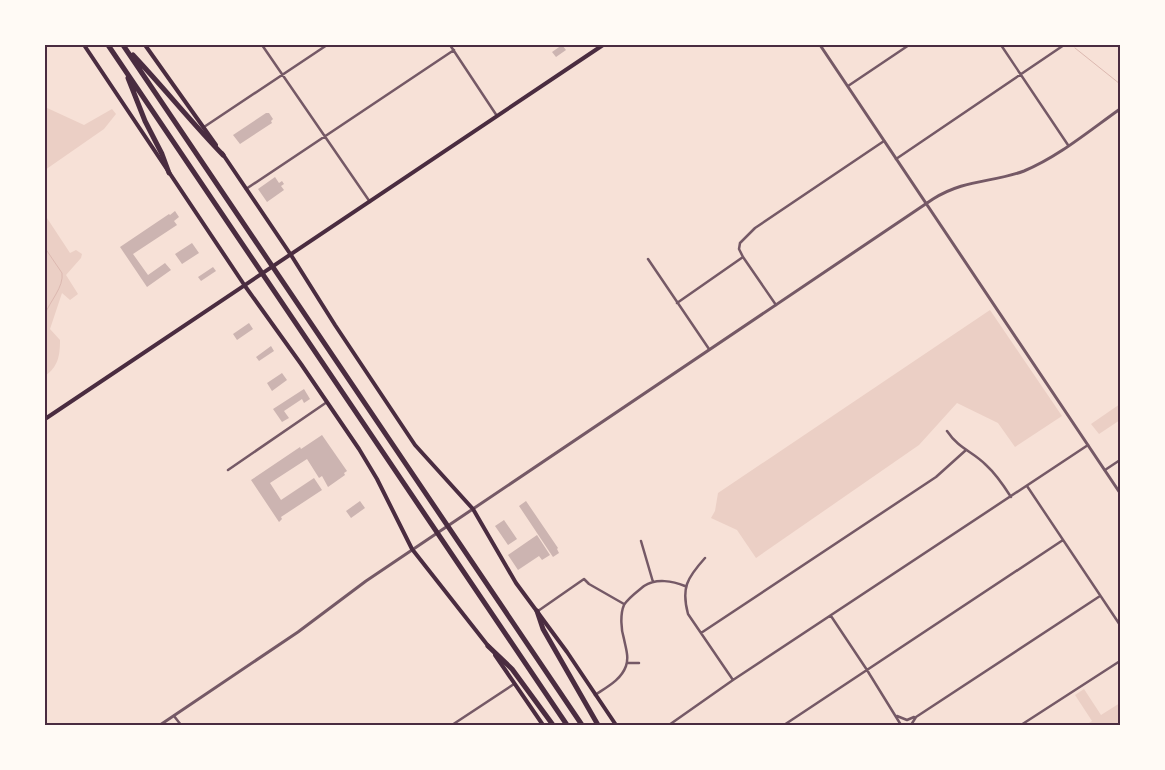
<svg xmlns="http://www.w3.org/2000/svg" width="1165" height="770" viewBox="0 0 1165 770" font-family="'Fira Sans',sans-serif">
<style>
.green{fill:#ebcfc5}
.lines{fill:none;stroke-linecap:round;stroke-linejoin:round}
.stream{stroke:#dcb8b0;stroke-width:1}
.building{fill:#ccb4b1}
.minor{stroke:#755966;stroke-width:2.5}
.tertiary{stroke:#755966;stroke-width:3}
.secondary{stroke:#4a2c40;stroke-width:4}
.motorway{stroke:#4a2c40;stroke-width:5}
.neatline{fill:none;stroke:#4a2c40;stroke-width:2}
</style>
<rect width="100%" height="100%" fill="#f7e1d7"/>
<path class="green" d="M45,107L84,125L112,109L116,114L104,129L45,170Z
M45,215L70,253L76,250L82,254L81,258L66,275L78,294L70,300L62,293L50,329L60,340C60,356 58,367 45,376Z
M990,310L1062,416L1015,447L998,423L957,403L919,445L756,558L737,530L711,518L715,511L718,493Z
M1120,404V420L1099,434L1091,424Z
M1084,689L1101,715L1120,703V725H1086L1092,721L1075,695Z"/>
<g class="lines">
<path class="stream" d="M1075,48L1120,84
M45,248L62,273C64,287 50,301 45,314"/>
</g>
<path class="building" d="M562,45L566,50L556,57L552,52Z
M266,113H269L273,119L271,121L272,123L240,144L233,135Z
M275,177L279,183L282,181L284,184L281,186L284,190L267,202L258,189Z
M175,211L179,217L174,221L177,225L133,254L148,275L165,263L171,270L147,287L120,247L169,214L170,215Z
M192,243L199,253L182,264L175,254Z
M213,267L216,271L201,281L198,277Z
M249,323L253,329L237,340L233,334Z
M271,346L274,351L259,361L256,357Z
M282,373L287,380L272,391L267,383Z
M304,389L310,399L304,403L302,399L284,411L289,418L282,422L273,409Z
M322,435L347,471L344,473L345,475L328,487L322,476L319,478L307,459L270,483L281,500L314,478L322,490L281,517L282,519L279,522L251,480L300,447L301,449Z
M360,501L365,508L351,518L346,511Z
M526,501L558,548L557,549L559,553L553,557L519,506Z
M504,520L517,539L508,545L495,526Z
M537,535L550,555L542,560L539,556L518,570L508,555Z"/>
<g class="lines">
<path class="minor" d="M262,45L370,202
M450,45L497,116
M1001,45L1068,145
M848,86L909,45
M204,127L327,45
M896,159L1064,45
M246,189L454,50
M743,257L776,305
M648,259L709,349
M677,303L743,257L739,249L740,243L755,228L884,141
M947,431C959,449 972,451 986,465C996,474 1004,486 1011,497
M228,470L327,402
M1105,470L1120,460
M1027,486L1120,625
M641,541L653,582
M705,558C687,578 681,588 688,614L733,680
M538,611L584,579L589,584L624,604
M831,616L867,670L901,725
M701,633L936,477L966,450
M627,663H639
M595,695C607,687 621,680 626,666C629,657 626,649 624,639C621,630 620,614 624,605C628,598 638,591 644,586C656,578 673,581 685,586
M174,716L181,725
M897,716L907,720L914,717
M452,725L514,684
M669,725L733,680L1088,445
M784,725L1063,540
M911,725L916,717L1100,596
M1021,725L1120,661"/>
<path class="tertiary" d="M820,45L1120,493
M160,725L298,632L366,581L933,199C965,179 991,183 1024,171C1058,157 1089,131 1120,109"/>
<path class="secondary" d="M84,45L245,286L301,364L359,449L377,479L412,549L489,647
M145,45L216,145
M222,153L291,255L335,325L415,445L473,509L516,583L567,652L616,725
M45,419L603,45
M495,655L543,725"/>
<path class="motorway" d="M108,45L567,725
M123,45L582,725
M133,55C164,88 192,123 223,155
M128,78L145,121L162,154L169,173
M537,611L543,629L598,725
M488,646L512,669L553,725"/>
</g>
<rect width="1165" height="770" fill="none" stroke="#fffaf5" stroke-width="92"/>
<rect x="46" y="46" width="1073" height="678" class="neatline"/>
</svg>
